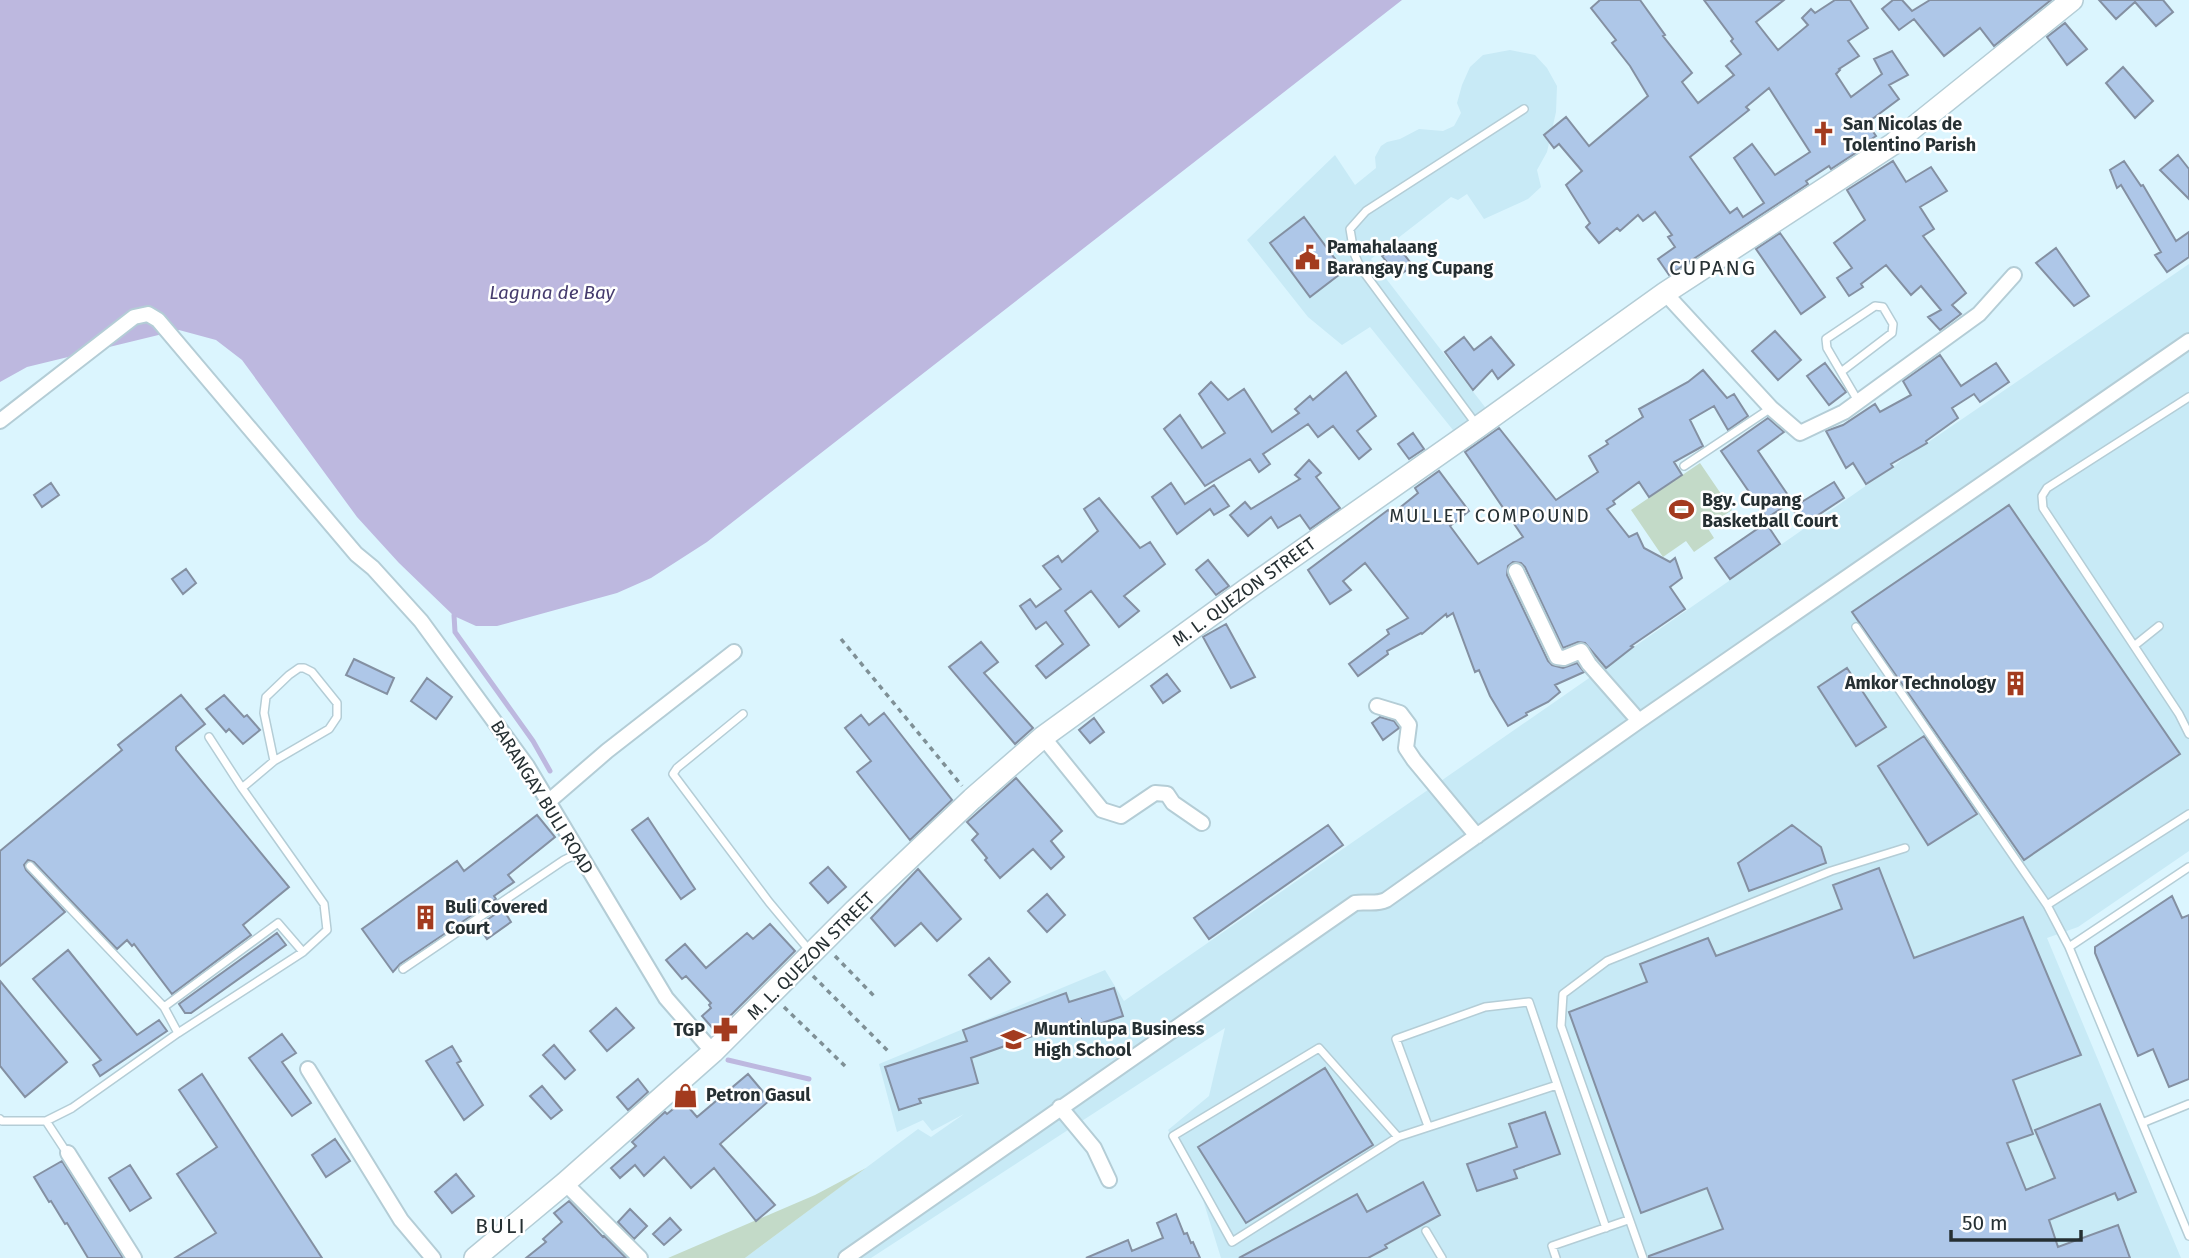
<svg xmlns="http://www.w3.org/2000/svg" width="2189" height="1258" viewBox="0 0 2189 1258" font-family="'Fira Sans',sans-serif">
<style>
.built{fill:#c8eaf6}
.green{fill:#c3dac8}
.water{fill:#bdb8df}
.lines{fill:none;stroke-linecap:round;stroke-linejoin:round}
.stream{stroke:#bdb8df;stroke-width:5}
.building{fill:#aec7e8;stroke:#8490a2;stroke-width:2;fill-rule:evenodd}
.lane-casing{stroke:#b4cdd6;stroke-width:10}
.street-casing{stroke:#b4cdd6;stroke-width:18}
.secondary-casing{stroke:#b4cdd6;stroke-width:24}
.path{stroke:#7f9096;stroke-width:3.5;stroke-dasharray:5 5;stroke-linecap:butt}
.lane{stroke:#fff;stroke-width:7}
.street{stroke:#fff;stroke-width:14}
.secondary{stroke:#fff;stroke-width:21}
.labels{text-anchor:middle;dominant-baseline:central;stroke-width:5;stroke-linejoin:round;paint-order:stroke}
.poi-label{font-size:18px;font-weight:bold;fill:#263033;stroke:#fff;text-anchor:start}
.street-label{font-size:18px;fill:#263033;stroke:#fff}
.water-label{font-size:19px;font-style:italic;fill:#453b6d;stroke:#fff}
.neighbourhood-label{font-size:19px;letter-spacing:2px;fill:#263033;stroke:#fff}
.quarter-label{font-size:21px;letter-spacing:2px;fill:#263033;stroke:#fff}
</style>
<rect width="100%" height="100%" fill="#dbf5fe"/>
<path class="built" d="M1510,50L1535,55L1547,68L1557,86L1556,112L1547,152L1537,170L1541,187L1528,199L1484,219L1467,194L1458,200L1451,197L1371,259L1488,411L1457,435L1370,327L1342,345L1308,317L1247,240L1335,155L1355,185L1376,168L1375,157L1381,146L1387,142L1400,139L1419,129L1443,131L1454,126L1461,113L1457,103L1462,85L1470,67L1483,55Z
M2189,264V851L2078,927L2047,938L2181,1258H1221L1199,1187L1168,1130L1209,1096L1225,1028L871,1258H745L918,1129L931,1137L964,1114L932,1131L923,1120L897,1132L879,1064L1105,970L1124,1001L1893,467L1906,456L1927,443Z"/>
<path class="green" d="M1700,463L1732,510L1707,527L1714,538L1694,552L1686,541L1663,557L1631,510Z
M866,1168L745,1258H668L815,1195Z"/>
<path class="water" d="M0,0H1402L707,542L651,578L617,593L497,626H476L454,616L399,563L357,517L242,360L216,340L179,330L27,367L0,382Z"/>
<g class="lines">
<path class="stream" d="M454,615L455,632L533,741L550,771
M728,1060L809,1079"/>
</g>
<path class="building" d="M1600,0H1640L1665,35L1663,36L1692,73L1682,82L1698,103L1734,75L1726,66L1741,54L1731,41L1733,39L1704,0H1784L1756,22L1778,50L1808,25L1802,18L1811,9L1815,13L1835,0H1850L1868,28L1848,41L1859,56L1839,69L1840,70L1836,74L1851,97L1882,74L1874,59L1892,51L1908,75L1889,85L1899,99L1867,123L1876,136L1861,146L1863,148L1831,169L1829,166L1806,181L1808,184L1669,275L1658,259L1675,247L1668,237L1672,235L1655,212L1643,221L1638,215L1620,231L1617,228L1599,243L1586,227L1590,223L1566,185L1582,171L1559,144L1554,148L1544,135L1566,117L1589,146L1648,96L1630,66L1612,43L1616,40L1591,8ZM1769,88L1810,152L1775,175L1752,144L1734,158L1764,203L1743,217L1737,208L1730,213L1690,157L1749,110L1746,107Z
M1893,0H1902L1912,11L1930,0H2051L1994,46L1980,28L1944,56L1914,19L1899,30L1882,9Z
M2099,0H2163L2173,12L2156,26L2135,2L2116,19Z
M2065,23L2087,49L2067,65L2047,37Z
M2123,67L2153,101L2135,118L2106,83Z
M2178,155L2189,169V199L2160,170Z
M1893,161L1906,182L1931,167L1947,191L1920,207L1934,229L1923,236L1966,293L1952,305L1961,314L1940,330L1928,317L1941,310L1921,286L1911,295L1886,265L1861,284L1863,287L1849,296L1837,278L1852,268L1834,243L1865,220L1847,190Z
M2124,161L2141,186L2143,185L2176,241L2189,232V257L2167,272L2155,255L2161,252L2121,185L2117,188L2110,170Z
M1304,217L1344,271L1310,297L1270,243Z
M1780,233L1825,297L1801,314L1756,249Z
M1397,245L1413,266L1398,276L1382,256Z
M2056,248L2089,296L2074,306L2036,263Z
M1775,331L1801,360L1778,380L1752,351Z
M1464,337L1474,350L1491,337L1514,365L1498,379L1492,370L1473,390L1445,352Z
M1940,355L1961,386L1996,363L2009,382L1980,402L1974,394L1952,408L1958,418L1926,441L1927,443L1891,464L1893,467L1866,484L1853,463L1846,468L1826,431L1843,425L1875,404L1880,412L1911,395L1903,381Z
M1825,363L1846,392L1829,405L1807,376Z
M1703,370L1727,398L1734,394L1748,416L1728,430L1714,406L1690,420L1703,446L1674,462L1682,475L1649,497L1639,482L1613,501L1615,504L1607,509L1629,537L1637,533L1644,548L1670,562L1675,558L1682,578L1670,587L1685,609L1631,646L1633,647L1606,668L1585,643L1578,642L1563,648L1525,567L1521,563L1513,562L1508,566L1507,575L1548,661L1552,665L1563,668L1577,663L1584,672L1555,685L1560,692L1548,702L1526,713L1527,715L1508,726L1490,696L1479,670L1475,672L1453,613L1447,617L1446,614L1422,634L1421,633L1387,651L1388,654L1358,676L1349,664L1389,634L1387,630L1408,618L1365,563L1343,581L1351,590L1330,604L1308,570L1388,510L1392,514L1418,493L1415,488L1439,471L1469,511L1450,526L1478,564L1523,537L1465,452L1499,428L1556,500L1598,472L1589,456L1608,444L1606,441L1643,417L1639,409L1688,382Z
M1346,372L1376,416L1357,431L1371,449L1359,459L1333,426L1318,437L1308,424L1263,454L1270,464L1259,472L1250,459L1205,486L1164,429L1180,415L1202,448L1225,433L1199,394L1211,382L1228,400L1244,389L1272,432L1299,413L1295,409L1310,396L1313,400Z
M1768,418L1784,432L1758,451L1792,501L1767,518L1721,451Z
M1413,433L1424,449L1409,459L1398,444Z
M1309,460L1321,473L1316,477L1340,508L1310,529L1300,515L1278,528L1271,517L1248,536L1230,515L1245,502L1251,509L1300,479L1295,475Z
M1834,482L1844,498L1803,525L1792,508Z
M51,483L59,495L42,507L34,495Z
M1171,483L1185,504L1214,485L1229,506L1214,515L1210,509L1177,534L1152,497Z
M1099,498L1140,548L1150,542L1165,564L1124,596L1139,611L1119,627L1091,591L1065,611L1089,645L1046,678L1036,666L1063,644L1046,622L1036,629L1020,606L1030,599L1036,607L1061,589L1043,566L1058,556L1062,562L1098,531L1084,509Z
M2009,505L2180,754L2024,860L1852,612Z
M1766,523L1780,544L1730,579L1715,558Z
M1208,560L1229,586L1216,595L1196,570Z
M186,569L196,583L183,594L172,579Z
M1226,624L1255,677L1231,688L1203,637Z
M981,642L998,662L984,673L1033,728L1015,744L949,667Z
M354,659L394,678L387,694L346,675Z
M1847,668L1886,727L1856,746L1818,687Z
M1167,674L1180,691L1163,703L1151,686Z
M427,678L452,697L436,719L411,701Z
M181,695L205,724L176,747V750L289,887L243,925L251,935L172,994L134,944L132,946L127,940L117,949L34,862L28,860L24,865L26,870L65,912L0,966V851L122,750L118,745Z
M224,695L244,717L247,715L260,730L243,744L229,729L226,732L206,709Z
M884,713L952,800L910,840L857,772L871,761L845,728L861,715L869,725Z
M1380,717L1394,721L1399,728L1383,740L1372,723Z
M1094,718L1104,732L1090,743L1079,730Z
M1924,736L1977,814L1928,845L1878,766Z
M1016,778L1062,831L1051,841L1064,857L1051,869L1033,849L1000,878L985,860L987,858L972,840L978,834L967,822Z
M537,815L555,837L508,875L514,882L494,896L496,899L400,964L393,972L362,929L457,861L464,871Z
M648,818L695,889L681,899L632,830Z
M1328,825L1343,845L1209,939L1194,918Z
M1792,825L1821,847L1826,863L1749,891L1738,863Z
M828,867L846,887L828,903L810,883Z
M1879,868L1914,958L2023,917L2081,1055L2013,1080L2033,1134L2007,1143L2026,1190L2055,1178L2035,1130L2100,1104L2136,1192L2118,1200L2115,1193L2049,1220L2058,1247L2118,1225L2130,1258H1649V1256L1723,1229L1707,1188L1641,1213L1569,1012L1647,982L1640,964L1708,938L1716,956L1842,909L1833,885Z
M918,869L961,919L937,941L921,923L895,946L871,918Z
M1047,894L1065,915L1047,932L1028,911Z
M2172,896L2182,918L2189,915V1079L2169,1087L2153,1049L2138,1056L2095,953V947Z
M503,909L511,922L487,939L478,926Z
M770,924L795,951L715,1031L702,1016L711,1008L709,1005L711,1003L686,976L682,979L666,960L685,944L706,968L747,933L753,939Z
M277,933L286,945L191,1013H185L179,1004Z
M68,950L137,1035L159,1020L167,1031L100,1076L93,1065L101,1060L33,979Z
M989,958L1010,982L991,999L969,975Z
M0,981L67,1062L25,1097L0,1066Z
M1114,988L1123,1016L1084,1029L1081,1019L971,1058L978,1083L919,1099L921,1103L899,1110L885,1067L967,1041L963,1030L1066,993L1069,1002Z
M616,1008L634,1028L607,1051L590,1031Z
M282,1034L296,1053L282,1062L311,1103L292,1116L249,1058Z
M554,1045L575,1070L565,1079L543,1055Z
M452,1046L461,1061L457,1063L483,1105L464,1120L426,1061Z
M1325,1068L1373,1145L1246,1223L1198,1147Z
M202,1074L322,1258H175L216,1233L177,1174L217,1147L179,1090Z
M748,1074L770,1100L720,1144L775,1205L756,1221L714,1168L691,1188L664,1157L644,1176L635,1165L620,1178L611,1168L636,1146L632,1142L665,1112L667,1114L683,1101L697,1117Z
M638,1079L648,1092L628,1110L617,1097Z
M542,1086L562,1110L551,1119L530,1096Z
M1545,1112L1560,1154L1514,1170L1517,1178L1477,1191L1467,1164L1517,1147L1509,1124Z
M335,1139L350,1161L326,1177L312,1155Z
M62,1161L123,1258H88L67,1223L65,1224L51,1201L49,1202L34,1177Z
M130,1165L151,1198L130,1211L109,1178Z
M456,1174L474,1196L452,1213L435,1192Z
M1423,1182L1440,1215L1385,1245L1387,1248L1368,1258H1239L1357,1194L1367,1212Z
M569,1201L603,1237L604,1236L626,1258H526L546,1242L543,1239L562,1222L554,1213Z
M630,1209L647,1226L634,1239L618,1222Z
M1176,1214L1184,1234L1187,1233L1191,1243L1193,1242L1200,1258H1086L1128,1240L1132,1251L1163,1238L1157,1223Z
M670,1218L681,1230L664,1245L653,1234Z"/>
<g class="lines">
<defs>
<path id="lane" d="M1841,372L1892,333L1893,324L1883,307L1875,306L1826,339L1827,348L1858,401
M2189,397L2047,488L2042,496L2043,508L2179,714L2189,734
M1476,424L1360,267L1354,253L1350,229L1366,211L1524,109
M1684,466L1771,408
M1856,627L2047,905L2069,947L2189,1236
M2134,646L2159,626
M743,714L677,768L673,774L769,902L809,950
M242,788L274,761L329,729L337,717V703L312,672L304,668H299L289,675L266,697L264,713L274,761
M30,866L164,1007L178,1033
M2047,905L2189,814
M2069,947L2189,867
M403,969L564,860L579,853
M164,1007L278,923L303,952
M0,1119L2,1121H46L72,1108L178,1033L303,952L327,930L324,904L242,788L209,737
M46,1121L67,1153
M2142,1123L2189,1104
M1428,1126L1396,1039L1485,1007L1529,1002L1606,1228
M1398,1137L1319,1048L1173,1136L1232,1242L1398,1137L1557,1085
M1426,1231L1442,1258
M1556,1258L1552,1246L1628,1220
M1643,1258L1561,1026L1563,994L1607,961L1831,871L1905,848"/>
<path id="street" d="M1665,293L1771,408L1800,433L1844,412L1979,314L2014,275
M0,421L134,317L148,314L158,320L356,554L373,568L421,621L527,766L666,998L713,1052
M1516,571L1557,657L1564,658L1581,651L1589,664L1639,721
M1377,706L1400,713L1409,725L1406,748L1414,760L1477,836
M1043,737L1102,810L1121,816L1155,793L1167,794L1173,803L1202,823
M548,802L607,751L734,652
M308,1069L401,1220L433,1258
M1060,1107L1094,1148L1109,1180
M68,1153L134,1258
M565,1183L640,1258
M846,1258L1355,903C1366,901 1375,905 1386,900L1639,721L2189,341"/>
<path id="secondary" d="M475,1258L565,1183L713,1052L855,910L972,799L1043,737L1247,589L1478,427L1665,293L1893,144L2072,0"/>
</defs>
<use href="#lane" class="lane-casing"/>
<use href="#street" class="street-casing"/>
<use href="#secondary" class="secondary-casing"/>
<path class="path" d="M841,639L962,786
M835,956L875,997
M813,976L888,1051
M784,1007L845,1066"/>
<use href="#lane" class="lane"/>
<use href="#street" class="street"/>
<use href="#secondary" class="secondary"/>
</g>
<defs>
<symbol id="church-bare" viewBox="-9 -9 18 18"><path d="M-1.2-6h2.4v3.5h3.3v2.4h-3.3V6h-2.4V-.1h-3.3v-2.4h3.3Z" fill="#a33b1f" stroke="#fff" stroke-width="2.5" paint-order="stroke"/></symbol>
<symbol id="civic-bare" viewBox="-9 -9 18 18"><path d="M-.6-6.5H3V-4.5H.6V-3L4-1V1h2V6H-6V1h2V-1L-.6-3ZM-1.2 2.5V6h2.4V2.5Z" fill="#a33b1f" stroke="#fff" stroke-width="2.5" paint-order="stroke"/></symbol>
<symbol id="stadium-bare" viewBox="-9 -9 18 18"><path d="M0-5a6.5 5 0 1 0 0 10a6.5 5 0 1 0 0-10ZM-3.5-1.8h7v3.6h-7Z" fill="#a33b1f" stroke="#fff" stroke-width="2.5" paint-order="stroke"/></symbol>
<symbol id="building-bare" viewBox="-9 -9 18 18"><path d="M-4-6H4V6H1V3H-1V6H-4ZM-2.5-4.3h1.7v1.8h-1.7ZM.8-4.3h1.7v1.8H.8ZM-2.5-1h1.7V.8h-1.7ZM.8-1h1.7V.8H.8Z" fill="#a33b1f" stroke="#fff" stroke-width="2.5" paint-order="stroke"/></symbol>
<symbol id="pharmacy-bare" viewBox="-9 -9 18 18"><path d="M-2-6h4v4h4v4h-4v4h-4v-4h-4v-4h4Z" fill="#a33b1f" stroke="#fff" stroke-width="2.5" paint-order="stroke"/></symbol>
<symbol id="school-bare" viewBox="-9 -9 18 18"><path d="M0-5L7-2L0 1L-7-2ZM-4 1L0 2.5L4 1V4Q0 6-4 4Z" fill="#a33b1f" stroke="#fff" stroke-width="2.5" paint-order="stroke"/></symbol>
<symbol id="shop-bare" viewBox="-9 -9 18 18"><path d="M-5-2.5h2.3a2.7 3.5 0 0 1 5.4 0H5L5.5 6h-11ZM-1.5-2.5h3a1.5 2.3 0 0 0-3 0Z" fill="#a33b1f" stroke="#fff" stroke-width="2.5" paint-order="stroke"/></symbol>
</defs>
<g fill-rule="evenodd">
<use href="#church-bare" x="1806" y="116" width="35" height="35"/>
<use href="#civic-bare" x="1290" y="240" width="35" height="35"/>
<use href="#stadium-bare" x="1664" y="492" width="35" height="35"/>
<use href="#building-bare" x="1998" y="666" width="35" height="35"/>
<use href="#building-bare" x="408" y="900" width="35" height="35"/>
<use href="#pharmacy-bare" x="708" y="1012" width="35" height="35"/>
<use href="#school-bare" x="996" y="1022" width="35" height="35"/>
<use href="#shop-bare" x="668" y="1078" width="35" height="35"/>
</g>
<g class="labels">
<g class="poi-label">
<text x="1843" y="124">San Nicolas de<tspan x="1843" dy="21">Tolentino Parish</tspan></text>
<text x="1327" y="247">Pamahalaang<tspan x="1327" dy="21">Barangay ng Cupang</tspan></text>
<text x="1702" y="500">Bgy. Cupang<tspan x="1702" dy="21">Basketball Court</tspan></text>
<text x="1996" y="683" text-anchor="end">Amkor Technology</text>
<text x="445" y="907">Buli Covered<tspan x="445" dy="21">Court</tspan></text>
<text x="1034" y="1029">Muntinlupa Business<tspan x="1034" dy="21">High School</tspan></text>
<text x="705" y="1030" text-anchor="end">TGP</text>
<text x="706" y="1095">Petron Gasul</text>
</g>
<g class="street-label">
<text transform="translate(1244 592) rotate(-36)">M. L. QUEZON STREET</text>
<text transform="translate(542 797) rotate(58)">BARANGAY BULI ROAD</text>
<text transform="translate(811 956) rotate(-45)">M. L. QUEZON STREET</text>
</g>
<g class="water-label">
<text x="552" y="292">Laguna de Bay</text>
</g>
<g class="neighbourhood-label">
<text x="1490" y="515">MULLET COMPOUND</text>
</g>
<g class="quarter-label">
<text x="1713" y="268">CUPANG</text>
<text x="501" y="1226">BULI</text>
</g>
</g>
<path d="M1951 1230v10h130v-10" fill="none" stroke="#263033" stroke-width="3.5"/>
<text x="1962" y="1230" font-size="21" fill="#263033" stroke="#ffffff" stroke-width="5" paint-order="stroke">50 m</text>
</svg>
